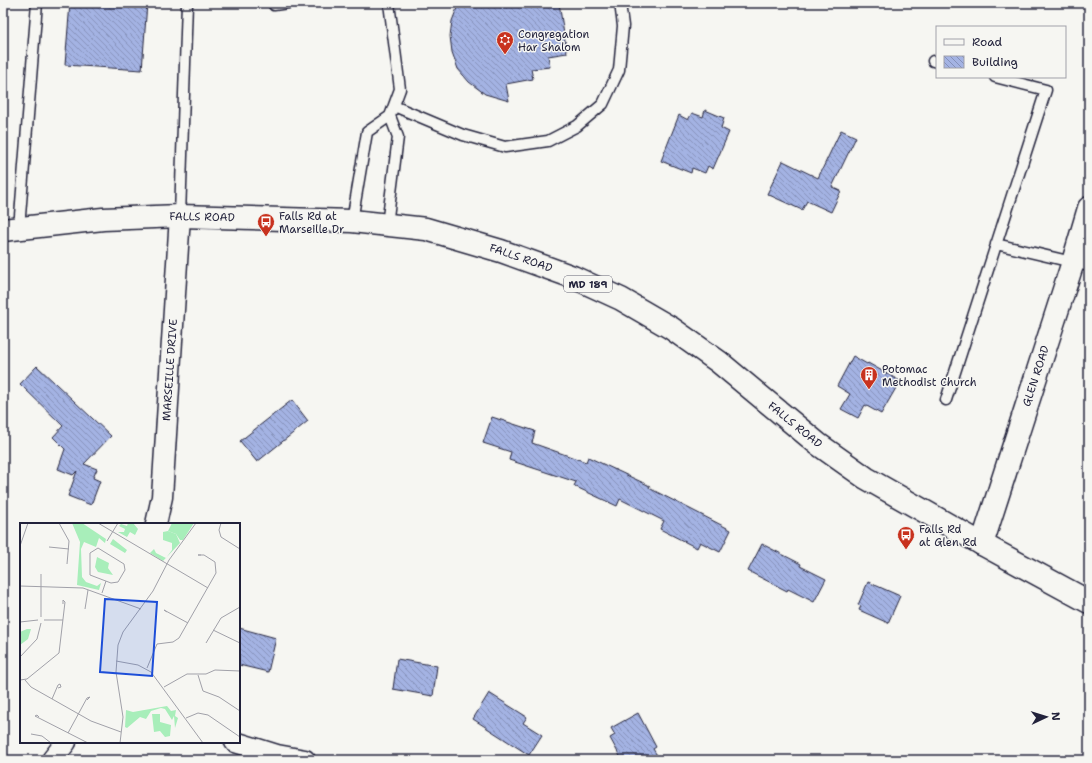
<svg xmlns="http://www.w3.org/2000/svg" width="1092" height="763" viewBox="0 0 1092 763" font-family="'Shantell Sans',sans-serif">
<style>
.building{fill:url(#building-back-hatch);stroke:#22223b}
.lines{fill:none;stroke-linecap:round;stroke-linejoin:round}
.service-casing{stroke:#22223b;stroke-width:13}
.minor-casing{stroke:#22223b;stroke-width:23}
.secondary-casing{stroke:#22223b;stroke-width:25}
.primary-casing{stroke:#22223b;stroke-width:25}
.service{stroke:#f6f6f2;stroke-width:10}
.minor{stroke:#f6f6f2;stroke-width:20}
.secondary{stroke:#f6f6f2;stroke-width:22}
.primary{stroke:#f6f6f2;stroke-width:22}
.labels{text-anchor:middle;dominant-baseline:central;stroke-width:3;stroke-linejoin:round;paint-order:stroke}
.shield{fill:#f6f6f2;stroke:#626272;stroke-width:1}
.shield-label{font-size:10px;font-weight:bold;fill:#22223b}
.poi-label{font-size:11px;fill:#22223b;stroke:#f6f6f2;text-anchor:start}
.street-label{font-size:11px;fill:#22223b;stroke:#f6f6f2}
.inset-road{fill:none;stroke:#a1a1a9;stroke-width:1}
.view{fill:#1d4ed8;fill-opacity:0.15;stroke:#1d4ed8;stroke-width:2}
.inset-edge{fill:none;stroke:#22223b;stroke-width:2}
</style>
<defs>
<pattern id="building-back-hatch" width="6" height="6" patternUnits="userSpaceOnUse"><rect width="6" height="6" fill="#a4b3e3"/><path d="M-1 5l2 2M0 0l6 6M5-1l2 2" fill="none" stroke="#8591b9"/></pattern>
</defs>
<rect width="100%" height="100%" fill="#f6f6f2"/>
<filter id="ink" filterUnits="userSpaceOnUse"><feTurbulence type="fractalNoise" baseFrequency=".025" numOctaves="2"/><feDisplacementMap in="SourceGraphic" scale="8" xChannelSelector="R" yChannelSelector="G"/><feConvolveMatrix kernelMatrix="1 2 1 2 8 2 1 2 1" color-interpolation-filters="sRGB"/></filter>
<g filter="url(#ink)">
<path class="building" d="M70,3H147L142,70L65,65Z
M460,3H559L567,53L548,56L550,67L531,69L533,79L506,84L509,101L485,94L469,82L458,69L452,52L450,36L452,21L457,8Z
M705,110L724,118L721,128L729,132L713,169L708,166L705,173L692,168L691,173L661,161L679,115L688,120L692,113L703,117Z
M841,130L856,137L832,187L841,191L831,212L807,201L802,210L767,194L783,161L818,178Z
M853,356L867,364L868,363L900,381L881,414L865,405L858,418L841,409L850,394L837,386Z
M37,366L111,436L84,464L97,469L93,478L100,481L91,505L68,496L77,471L73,475L58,469L65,449L53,437L63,426L20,384Z
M292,400L308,421L257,462L240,441Z
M492,417L535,431L532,443L586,462L588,457L650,486L649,488L731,530L720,552L700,542L697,548L660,529L664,521L620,499L617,506L574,486L576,482L509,460L511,452L483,443Z
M762,544L801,564L800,566L826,579L814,602L788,589L787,591L748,571Z
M868,582L900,596L888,623L859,610L861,606L858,605Z
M239,628L276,638L268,672L239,665Z
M397,659L437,666L433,696L393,689Z
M489,693L527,717L523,723L542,735L529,755L473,719Z
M638,713L656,747L653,749L660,760H622L610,738L615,735L611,728Z"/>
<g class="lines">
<defs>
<path id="service" d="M273,3L274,5L288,3
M933,61L937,62
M394,106L463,135L505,147L548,141L577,126L603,104L619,70L623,26L620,3
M180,216L187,3
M352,221L367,132L390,116L400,89L389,3
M387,225L398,137L390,116
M19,228L37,3
M996,244L1089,266
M946,400L1046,90L995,77"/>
<path id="minor" d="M156,524L162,497L180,216
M235,742L277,755L305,760
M52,760L66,742"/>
<path id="secondary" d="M982,544L1073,262L1089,208"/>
<path id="primary" d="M3,230L103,219L180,216L352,221L426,229L501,251L573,277L621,299L671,328L719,362L818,444L866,478L982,544L1089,602"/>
</defs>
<use href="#service" class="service-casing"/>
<use href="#minor" class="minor-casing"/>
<use href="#secondary" class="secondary-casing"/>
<use href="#primary" class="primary-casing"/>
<use href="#service" class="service"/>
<use href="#minor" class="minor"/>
<use href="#secondary" class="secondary"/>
<use href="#primary" class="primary"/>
</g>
</g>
<defs>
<symbol id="synagogue-pin" viewBox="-11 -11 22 30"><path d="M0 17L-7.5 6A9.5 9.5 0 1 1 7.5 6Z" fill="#c8321e" stroke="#f6f6f2"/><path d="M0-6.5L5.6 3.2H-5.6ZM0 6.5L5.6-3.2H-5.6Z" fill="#fff"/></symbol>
<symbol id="bus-pin" viewBox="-11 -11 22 30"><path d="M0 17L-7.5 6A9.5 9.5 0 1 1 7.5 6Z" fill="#c8321e" stroke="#f6f6f2"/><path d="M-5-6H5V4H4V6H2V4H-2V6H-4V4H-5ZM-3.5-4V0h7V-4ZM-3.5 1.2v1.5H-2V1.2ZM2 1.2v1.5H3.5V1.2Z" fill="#fff"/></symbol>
<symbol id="building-pin" viewBox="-11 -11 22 30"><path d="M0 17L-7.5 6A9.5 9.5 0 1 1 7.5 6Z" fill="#c8321e" stroke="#f6f6f2"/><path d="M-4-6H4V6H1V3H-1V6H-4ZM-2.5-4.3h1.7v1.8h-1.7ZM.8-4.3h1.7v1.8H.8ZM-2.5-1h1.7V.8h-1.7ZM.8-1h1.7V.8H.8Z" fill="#fff"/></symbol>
</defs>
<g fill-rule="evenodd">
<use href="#synagogue-pin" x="495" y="30" width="20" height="27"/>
<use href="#bus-pin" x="256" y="212" width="20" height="27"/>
<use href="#building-pin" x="859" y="365" width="20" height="27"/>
<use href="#bus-pin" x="896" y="525" width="20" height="27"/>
</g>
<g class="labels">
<rect class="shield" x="564" y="276" width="48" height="16" rx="3"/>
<g class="shield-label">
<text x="588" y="284">MD 189</text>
</g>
<g class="poi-label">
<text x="518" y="34">Congregation<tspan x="518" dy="13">Har Shalom</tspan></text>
<text x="279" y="216">Falls Rd at<tspan x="279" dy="13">Marseille Dr</tspan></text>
<text x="882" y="369">Potomac<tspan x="882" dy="13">Methodist Church</tspan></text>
<text x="919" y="529">Falls Rd<tspan x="919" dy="13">at Glen Rd</tspan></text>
</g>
<g class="street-label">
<text transform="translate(202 217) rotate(1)">FALLS ROAD</text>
<text transform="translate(521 258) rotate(19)">FALLS ROAD</text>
<text transform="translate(170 370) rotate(-86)">MARSEILLE DRIVE</text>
<text transform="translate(1036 376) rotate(-72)">GLEN ROAD</text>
<text transform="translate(795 425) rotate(39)">FALLS ROAD</text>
</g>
</g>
<g transform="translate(20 523)">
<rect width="220" height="220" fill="#f6f6f2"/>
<path d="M152,0H174L163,17H160L156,11L148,8Z" fill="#a8eeba"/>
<path d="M52,0H62L86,16L85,20L79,15L76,24L64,19L61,26L62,54L66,59L77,63L81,60L79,67L57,62L60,19ZM108,0H113L118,6L115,12L110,9L107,14L98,9H104L105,6L99,3L101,1L107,3ZM148,8L156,11L160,20L143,38L130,30L134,26L136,30L146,35L152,27V20L143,17V9ZM93,16L107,27L105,30L90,21ZM77,34L89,40L88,45L93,52L78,49L75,44ZM7,106H11L8,116L0,122V109ZM147,183L151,188L156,187L155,193L158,195L155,205L154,193L152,197L145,186L141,185L131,188L126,196L120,194L107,205L105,204L106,187L113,189Z" fill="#a8eeba"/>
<path d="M132,191H140V199L151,202L150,213L145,214L140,208L134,209Z" fill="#a8eeba"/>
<path class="inset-road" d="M39,0L49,18L47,41M78,0L188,65M201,0L199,7L201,14L220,26M87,18L98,0M0,23L8,0M29,24L49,26M78,25L104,41L105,47L98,59L91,60L70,52V30ZM0,63L63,65L121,86M82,70L86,58M65,86L68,67M147,89L144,87L168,100M21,94V51M24,97H43M0,99L18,97M193,107L220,120M186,120L201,95L220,84M0,134L17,116L21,100M96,138L118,142L131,149L183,220M127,145L137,121L153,119L159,115L196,50L195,39L184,32H178H181M178,152L183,168L199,174L220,188M0,157L7,156L39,130L45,79L43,77V81M5,157L11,164L71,198L101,209M144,164L167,151H186L195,147L220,148M32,176L38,162L40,161L41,164L38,165M19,194L17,192L15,193L68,220M166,195L178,190L188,192L220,214M48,210L67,175L70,174L67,177M11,211L22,213L31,220M100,220L103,194L96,149L98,122L103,109L133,68L149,37L176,0"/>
<path class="view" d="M85,76L137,79L132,153L80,149Z"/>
<rect width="220" height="220" class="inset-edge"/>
</g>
<rect width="1092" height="763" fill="none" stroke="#f6f6f2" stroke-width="16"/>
<rect x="8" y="8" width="1076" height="747" fill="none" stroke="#22223b" stroke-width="1.5" filter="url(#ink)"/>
<rect x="936" y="26" width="130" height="52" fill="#f6f6f2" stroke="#a1a1a9"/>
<rect x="944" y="39" width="20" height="6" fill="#f6f6f2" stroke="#a1a1a9"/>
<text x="972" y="46" font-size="12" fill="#22223b">Road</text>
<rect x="944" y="56" width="20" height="12" fill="url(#building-back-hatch)" stroke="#a1a1a9"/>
<text x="972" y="66" font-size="12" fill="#22223b">Building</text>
<g transform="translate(1046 717) rotate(86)" stroke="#f6f6f2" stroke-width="3" paint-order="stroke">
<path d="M0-3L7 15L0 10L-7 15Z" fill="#22223b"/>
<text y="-6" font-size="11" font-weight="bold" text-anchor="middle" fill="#22223b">N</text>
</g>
</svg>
